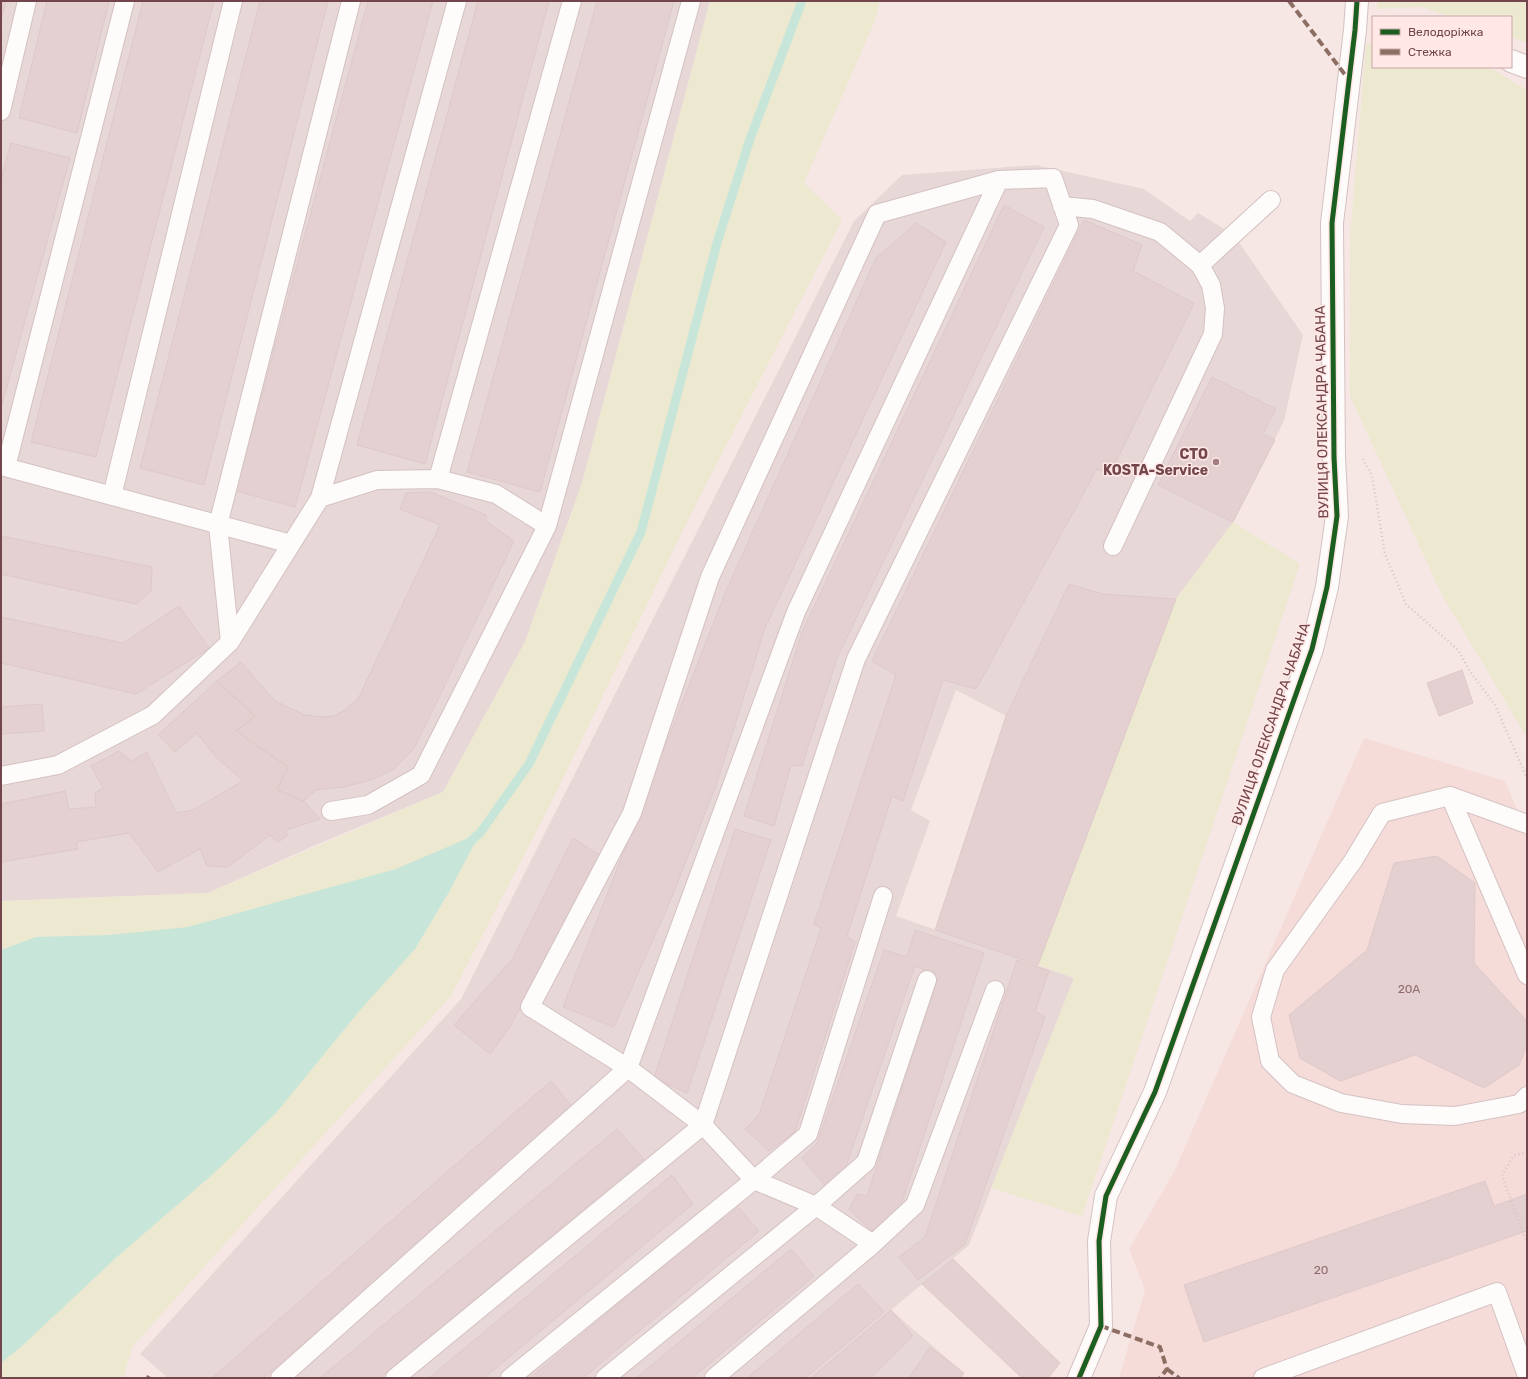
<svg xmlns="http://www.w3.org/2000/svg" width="1528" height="1379" viewBox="0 0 1528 1379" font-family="Rubik,sans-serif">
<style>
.residential{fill:#f6dcd9}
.industrial{fill:#e8d7d7}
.green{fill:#ede8d0}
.water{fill:#c7e6d9}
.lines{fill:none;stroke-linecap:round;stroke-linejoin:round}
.stream{stroke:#c7e6d9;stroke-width:9}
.building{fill:#e4d0d1;stroke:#dec9c9}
.service-casing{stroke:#d4c2c2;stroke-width:20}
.minor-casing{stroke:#d4c2c2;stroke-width:24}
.path{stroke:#d4c6c7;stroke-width:2.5;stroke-dasharray:1 3;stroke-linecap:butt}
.service{stroke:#fefbfb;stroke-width:18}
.minor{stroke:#fefbfb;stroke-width:22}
.quiet{stroke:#8d6e63;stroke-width:4;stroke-dasharray:8 4;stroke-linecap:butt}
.cycleway-casing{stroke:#ffe8e5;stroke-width:8}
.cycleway{stroke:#1b5e20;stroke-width:5}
.poi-dot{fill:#a07e82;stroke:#ffe8e5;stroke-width:1.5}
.labels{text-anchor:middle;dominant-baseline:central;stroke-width:3;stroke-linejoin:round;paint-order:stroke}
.number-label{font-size:12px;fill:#906a6f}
.street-label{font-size:14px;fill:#72464c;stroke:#ffe8e5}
.poi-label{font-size:14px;font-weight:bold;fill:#72464c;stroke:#ffe8e5;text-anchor:end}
</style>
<rect width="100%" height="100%" fill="#f6e7e5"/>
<path class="residential" d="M1364,738L1505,781L1527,833V1378H1119L1145,1290L1129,1249L1174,1172Z"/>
<path class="industrial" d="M1,1H710L582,483L525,642L443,792L318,844L208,893L1,901Z
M1036,165L1144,189L1190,221L1198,213L1234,235L1303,335L1284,421L1233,522L1176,599L1103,594L1069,584L1006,716L956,690L911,810L930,821L896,916L1074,978L969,1245L891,1310L964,1373L961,1378H164L166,1376L140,1354L461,999L854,221L902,175Z"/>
<path class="green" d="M710,1H880L874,23L804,183L842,220L690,516L550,805L451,996L267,1197L133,1346L123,1378H1V901L208,893L443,792L525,642L582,483Z
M1378,1H1527V43L1511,37V17H1451L1421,7L1377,9Z
M1373,43V67H1489L1527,90V738L1441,593L1350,396V237L1366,44Z
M1233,522L1300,564L1082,1216L991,1188L1074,978L1038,965L1176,599Z"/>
<path class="water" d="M480,833L449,892L415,949L361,1009L276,1113L212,1175L118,1256L22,1346L1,1363V950L36,937L110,935L188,927L396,869Z"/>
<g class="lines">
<path class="stream" d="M472,840L480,833L529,764L641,532L717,243L750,139L802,1"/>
</g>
<path class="building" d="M1,1H6L1,20Z
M47,1H109L77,133L19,118Z
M143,1H214L96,457L31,442Z
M260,1H328L204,485L140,468Z
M368,1H433L295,507L236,491Z
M478,1H549L425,464L357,445Z
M597,1H674L540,492L467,472Z
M11,143L70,158L1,408V180Z
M1004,205L1044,227L838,656L802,766L791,765L774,826L744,816L802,632Z
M1084,220L1142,245L1133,271L1194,303L1110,474L1097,469L976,689L943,680L903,801L892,796L847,936L855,942L795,1132L769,1151L745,1129L759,1115L821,928L814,924L896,675L872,661Z
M916,223L946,242L765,628L717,783L669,904L614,1027L563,1007L726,591L876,258Z
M1212,377L1276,409L1263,434L1275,440L1233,522L1158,485Z
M431,492L486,515V521L514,541L415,747L394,769L371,780L344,787L316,790L304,801L277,790L288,767L236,731L255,716L217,681L241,662L275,701L305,715L322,717L334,716L345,710L358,699L440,525L400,509L406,493Z
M1,536L152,567L151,591L136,604L1,574Z
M1069,584L1103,594L1176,599L1038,965L935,930L1006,716Z
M179,606L209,648L136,694L1,663V617L123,643Z
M1462,670L1473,703L1439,716L1427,683Z
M217,681L255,716L236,731L288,767L277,790L304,801L320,819L286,830L287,836L278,842L270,835L228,867L207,866L200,849L158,872L129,833L77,842L78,849L1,862V804L65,791L69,809L96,807L95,793L103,788L91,766L119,751L131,761L147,752L176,813L193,810L243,781L215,756L197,733L175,752L158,735Z
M42,704L44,731L1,734V707Z
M735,829L771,840L687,1093L654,1078Z
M573,838L599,855L510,1027L490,1054L454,1025L513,958Z
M1437,856L1475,883L1474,963L1527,1021V1045L1519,1065L1484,1088L1415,1055L1340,1081L1300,1058L1289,1015L1367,950L1394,863Z
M915,930L984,953L899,1211L872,1231L849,1209L857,1194L867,1196L939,975L915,966L845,1169L826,1187L802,1158L817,1143L884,950L907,957Z
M1017,960L1049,971L1035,1011L1045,1017L965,1244L918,1280L899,1257L925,1237Z
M551,1081L574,1109L263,1378H212Z
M617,1129L644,1159L380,1378H320Z
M672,1175L693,1204L484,1378H429Z
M1485,1181L1494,1206L1527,1194V1231L1204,1342L1184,1285Z
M736,1205L759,1231L583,1378H530Z
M791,1249L814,1276L692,1378H636Z
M953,1259L1060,1363L1048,1378H1022L922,1284Z
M858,1284L884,1312L805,1378H747Z
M891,1310L913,1336L871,1378H811Z
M930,1347L964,1373L961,1378H909Z"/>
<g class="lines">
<defs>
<path id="service" d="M1,111L27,1
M1062,206L1093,209L1160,232L1200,265L1211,285L1215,308L1213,334L1113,546
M1200,265L1271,200
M1,466L291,544
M6,467L125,1
M438,479L572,1
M112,496L233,1
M320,498L377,480L438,479L496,494L547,526
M230,642L218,525L351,1
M1,776L58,765L153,715L230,642L320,498L457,1
M1450,796L1527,975
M331,811L368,805L421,775L547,526L691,1
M1527,824L1450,796L1382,813L1353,861L1275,970L1261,1017L1270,1061L1293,1084L1341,1103L1402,1114L1455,1116L1519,1104L1527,1096
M280,1378L628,1068L796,612L999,180
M395,1378L703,1125L856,659L1069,225L1053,178L999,180L877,214L710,577L632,813L530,1007L628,1068L703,1125L754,1180L816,1206L873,1244
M510,1378L754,1180L808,1134L883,896
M605,1378L816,1206L866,1162L927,980
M714,1378L873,1244L915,1205L995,990
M1263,1378L1497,1292L1527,1376"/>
<path id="minor" d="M1511,61L1527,67
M1079,1378L1101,1326L1099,1241L1106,1196L1155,1092L1312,649L1327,587L1337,516L1334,457L1332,223L1355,30L1357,1"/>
</defs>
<use href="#service" class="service-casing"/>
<use href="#minor" class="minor-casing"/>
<path class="path" d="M1363,459L1372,476L1385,554L1406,604L1458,650L1471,673L1495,705L1527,778
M1527,1152L1513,1156L1502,1176L1527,1243"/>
<use href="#service" class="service"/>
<use href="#minor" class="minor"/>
<path class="quiet" d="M1289,1L1349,80
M1101,1326L1160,1347L1167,1369L1160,1378
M1167,1369L1179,1378
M148,1378L149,1376"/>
<defs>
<path id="cycleway" d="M1079,1378L1101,1326L1099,1241L1106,1196L1155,1092L1312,649L1327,587L1337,516L1334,457L1332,223L1355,30L1357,1"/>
</defs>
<use href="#cycleway" class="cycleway-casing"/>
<use href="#cycleway" class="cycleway"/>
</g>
<circle class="poi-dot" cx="1216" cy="462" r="4"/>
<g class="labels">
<g class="number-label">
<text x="1409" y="989">20А</text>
<text x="1321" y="1270">20</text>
</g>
<g class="street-label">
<text transform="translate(1322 412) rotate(-91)">ВУЛИЦЯ ОЛЕКСАНДРА ЧАБАНА</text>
<text transform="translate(1271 724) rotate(-71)">ВУЛИЦЯ ОЛЕКСАНДРА ЧАБАНА</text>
</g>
<g class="poi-label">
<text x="1208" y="454">СТО<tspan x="1208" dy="16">KOSTA-Service</tspan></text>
</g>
</g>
<rect width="1528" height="1379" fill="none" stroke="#72464c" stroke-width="4"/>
<rect x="1372" y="16" width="140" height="52" fill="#ffe8e5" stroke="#c7a7a8"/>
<rect x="1380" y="29" width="20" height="6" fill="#1b5e20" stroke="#c7a7a8"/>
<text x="1408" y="36" font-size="12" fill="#72464c">Велодоріжка</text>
<rect x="1380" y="49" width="20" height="6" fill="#8d6e63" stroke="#c7a7a8"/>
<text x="1408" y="56" font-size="12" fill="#72464c">Стежка</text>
</svg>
